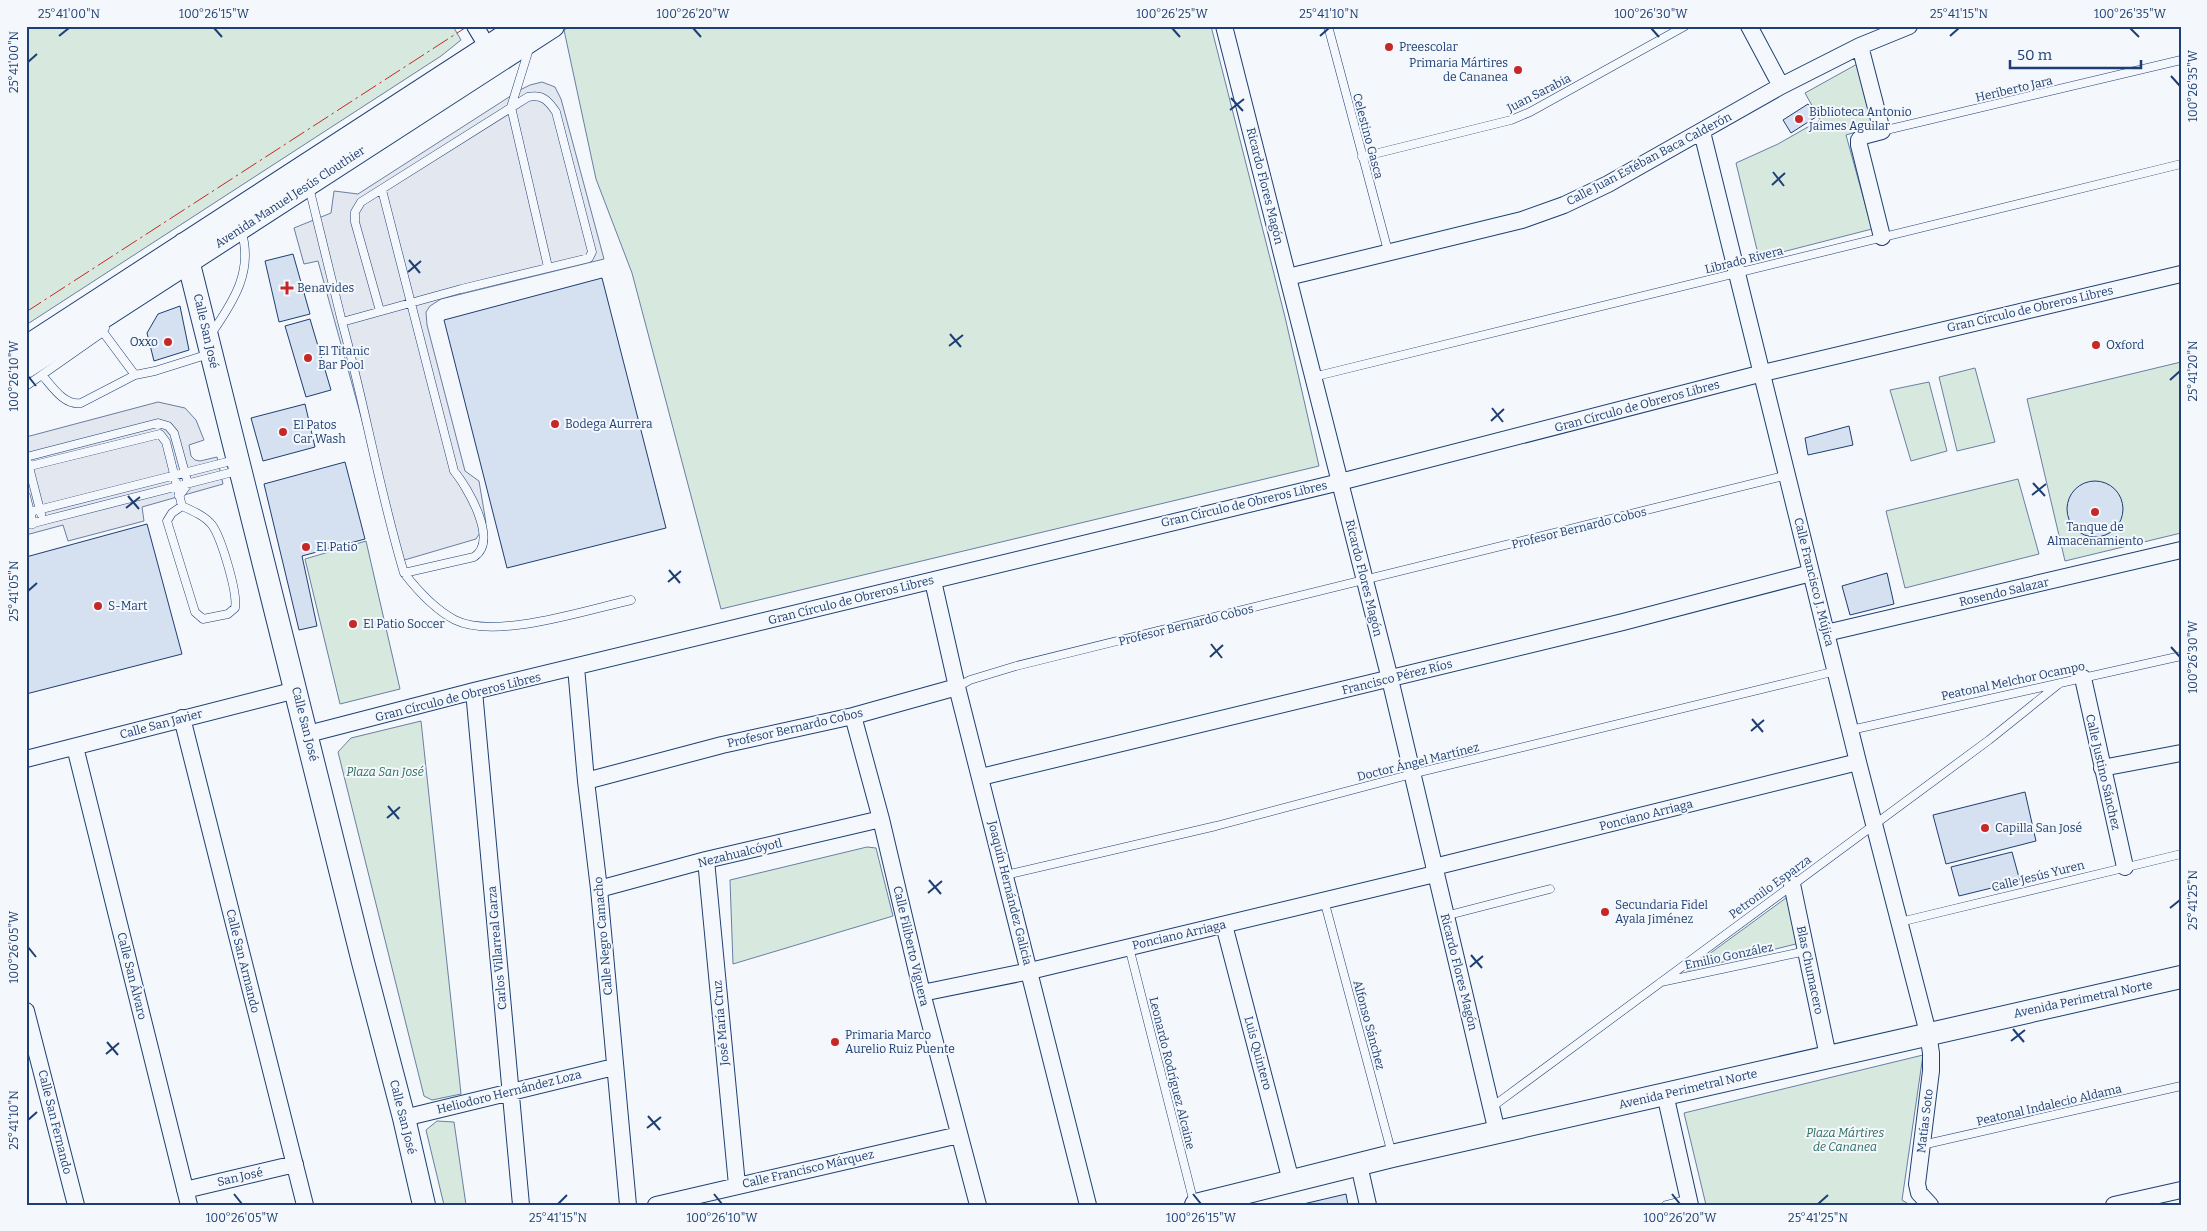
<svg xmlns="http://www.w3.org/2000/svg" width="2207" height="1231" viewBox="0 0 2207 1231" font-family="Bitter,serif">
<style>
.green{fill:#d7e8df;stroke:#687fa3}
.parking{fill:#e3e8f0;stroke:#687fa3}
.building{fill:#d5e0f0;stroke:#1d3f73}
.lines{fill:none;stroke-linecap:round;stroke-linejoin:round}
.lane-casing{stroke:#1d3f73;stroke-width:9}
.street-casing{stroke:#1d3f73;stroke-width:18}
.secondary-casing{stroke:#1d3f73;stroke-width:24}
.lane{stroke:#f4f7fb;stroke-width:8}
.street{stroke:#f4f7fb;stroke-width:16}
.secondary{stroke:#f4f7fb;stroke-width:22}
.power{stroke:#c62828;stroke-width:1;stroke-dasharray:18 4 2.5 4;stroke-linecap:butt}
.ticks{fill:none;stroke:#1d3f73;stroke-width:2}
.poi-dot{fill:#c62828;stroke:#f4f7fb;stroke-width:2}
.labels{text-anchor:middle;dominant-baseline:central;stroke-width:4;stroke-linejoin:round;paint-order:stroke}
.poi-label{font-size:12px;fill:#1d3f73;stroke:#f4f7fb;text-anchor:start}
.street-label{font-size:12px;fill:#1d3f73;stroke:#f4f7fb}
.park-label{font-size:12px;font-style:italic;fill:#2c6c60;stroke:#f4f7fb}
.neatline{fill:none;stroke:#1d3f73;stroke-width:2}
.ticks-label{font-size:12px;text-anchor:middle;fill:#1d3f73}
</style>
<rect width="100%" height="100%" fill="#f4f7fb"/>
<path class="green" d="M26,26H453L461,40L441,56L26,325Z
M571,26H1211L1285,317L1319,466L721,609L632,273L596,179L564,30Z
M1859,63L1874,127L1846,135L1872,229L1759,258L1736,163L1778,144L1820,120L1805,93Z
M2181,362V533L2065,561L2027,399Z
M1975,368L1995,442L1957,451L1939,377Z
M1929,382L1947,451L1911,461L1890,390Z
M2018,479L2039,554L1905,588L1886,511Z
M366,541L400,689L340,704L305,559Z
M421,721L461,1094L432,1100L424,1096L338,752L351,738Z
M867,847L876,848L893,916L733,964L730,880Z
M1790,895L1800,943L1686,971Z
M1923,1055L1902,1200L1910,1205H1706L1684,1113Z
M437,1121L454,1122L466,1205H444L426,1130Z"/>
<path class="parking" d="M542,82L555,87L561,99L604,259L441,299L430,306L426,312L427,325L465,471L479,481L486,523L476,539L401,561L318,261L304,264L294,228L331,213L334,191L358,194L520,90L530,85Z
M158,402L185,408L196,420L204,440L189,445L191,456L195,460L200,461L217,457L223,484L142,507L144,521L68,541L63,525L26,535V437Z"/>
<path class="building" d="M1808,104L1816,117L1791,133L1783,120Z
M293,254L310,314L279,322L265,261Z
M602,278L666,528L507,568L444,320Z
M180,306L189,350L154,361L147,333L158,314Z
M310,319L331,390L306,397L285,326Z
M305,404L315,447L263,461L251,418Z
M1849,426L1853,445L1808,455L1805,438Z
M345,462L365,539L302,556L317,626L299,630L264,484Z
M2067 509a28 28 0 1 1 56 0a28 28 0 1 1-56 0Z
M147,524L182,654L26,694V557Z
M1887,573L1894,604L1850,615L1842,586Z
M2025,792L2036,841L1946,864L1933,815Z
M2012,852L2020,881L1959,896L1951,867Z
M1346,1194L1348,1205H1299Z"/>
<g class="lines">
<defs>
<path id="lane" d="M1328,26L1388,251
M529,49L511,107L548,267
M1882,131L2181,60
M1362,157L1511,120L1530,112L1685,26
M309,187L342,322L461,289L589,258L592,252L556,112C548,100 542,94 528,97L361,202L355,212V222L380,311
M342,322C365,405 379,490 404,573L474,557C499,541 468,488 454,471L382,190
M103,332L135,375L155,371L209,354
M211,334C234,301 254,270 241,230
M42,375C52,386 64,406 81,403L135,375
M1313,377L2181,164
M26,386L103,332L105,328
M26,457L158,423L168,426L174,433L188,484L179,496
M28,463L41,514
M26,467L160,434L166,442L182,506C193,511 205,516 212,525C221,537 238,593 235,608L228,614L203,619L195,612L167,521L172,513L182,506
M26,496L33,524
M26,513L235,460
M26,525L237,471
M404,573C418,591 434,609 455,620C496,640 586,610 631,600
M957,687L970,680L1016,666L1788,475
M1851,730L2181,656
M1006,875L1216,826L1412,774L1836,671
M1324,900L1392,1154
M1445,916L1550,889
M1900,922L2181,854
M1129,947L1194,1203
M1661,982L1806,951
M1492,1107L1989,740L2060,683
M1922,1145L2181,1086
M1666,1205L1689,1199"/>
<path id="street" d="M475,26L493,56
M1224,26L1390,679L1497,1132
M1749,26L1781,86
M1860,46L1882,131L1863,136L1859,140V145L1882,237
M1702,132L1858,762L1928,1033L1931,1053V1071L1917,1184L1919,1193L1930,1205
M1288,277L1522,220L1564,205L1608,184L1781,86L1860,46L1909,26
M933,581L957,687L1088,1205
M1826,633L2181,550
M576,667L586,781L599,889L628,1205
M2083,678L2125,867
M474,691L521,1205
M853,716L881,819L922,993L978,1205
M182,718L305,1205
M308,734L474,691L1340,482L1763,373L2181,274
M75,747L189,1205
M26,759L296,690
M2102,768L2181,753
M981,777L1623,622L1811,573
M586,781L722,745L853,716L957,687
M706,860L737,1185
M1434,867L1858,762
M1792,884L1828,1056
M599,889L706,860L881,819
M1224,925L1291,1181
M922,993L1030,971L1435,874
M26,1011L76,1205
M1665,1094L1690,1205
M404,1118L614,1067
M1359,1165L1368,1205
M185,1190L295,1164
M656,1205L959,1135
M2114,1205L2181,1190"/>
<path id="secondary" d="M184,244L363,962L404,1118L424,1205
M26,347L520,26
M26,367L553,26
M1196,1205L1392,1156L2181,977"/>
</defs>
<use href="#lane" class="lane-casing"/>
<use href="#street" class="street-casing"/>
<use href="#secondary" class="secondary-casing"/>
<use href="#lane" class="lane"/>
<use href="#street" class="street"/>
<use href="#secondary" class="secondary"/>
<path class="power" d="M26,312L468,26"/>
</g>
<path class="ticks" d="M214,28L222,37M693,28L701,37M1172,28L1180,37M1651,28L1659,37M2130,28L2139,37M59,36L69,28M1320,36L1329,28M1950,36L1959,28M28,62L37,54M2171,76L2180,86M1231,98L1243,111M1230,110L1244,99M1773,172L1784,186M1772,185L1785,173M409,260L420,273M408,272L421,261M950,334L961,347M949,346L963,335M28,376L36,386M2170,380L2180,371M1492,408L1503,422M1491,421L1504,409M2033,483L2045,496M2032,495L2046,484M128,496L139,509M126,508L140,497M669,570L680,583M668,582L681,571M28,591L37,583M1211,644L1222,658M2171,647L2180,657M1210,657L1223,645M1752,719L1763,732M1751,731L1764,720M388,806L399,819M387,818L400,807M929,880L941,894M928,893L942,881M2170,908L2180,900M28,947L36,957M1471,955L1482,968M1470,967L1483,956M2013,1029L2024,1042M2011,1041L2025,1030M107,1042L118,1055M106,1054L119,1043M648,1116L660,1130M28,1120L37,1112M647,1128L661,1117M234,1194L242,1204M714,1194L722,1204M1193,1194L1201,1204M1672,1194L1680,1204M558,1204L567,1195M1818,1204L1828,1195"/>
<g class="poi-dot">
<circle cx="1389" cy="47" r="5"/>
<circle cx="1518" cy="70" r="5"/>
<circle cx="1799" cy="119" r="5"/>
<path d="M284.5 280.5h5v5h5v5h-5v5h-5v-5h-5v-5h5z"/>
<circle cx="168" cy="342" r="5"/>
<circle cx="2096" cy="345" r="5"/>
<circle cx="308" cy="358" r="5"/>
<circle cx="555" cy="424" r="5"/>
<circle cx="283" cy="432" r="5"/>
<circle cx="2095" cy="512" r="5"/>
<circle cx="306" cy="547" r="5"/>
<circle cx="98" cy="606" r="5"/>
<circle cx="353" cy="624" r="5"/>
<circle cx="1985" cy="828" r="5"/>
<circle cx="1605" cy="912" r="5"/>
<circle cx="835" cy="1042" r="5"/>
</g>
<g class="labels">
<g class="poi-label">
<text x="1399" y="47">Preescolar</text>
<text x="1508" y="63" text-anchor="end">Primaria Mártires<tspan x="1508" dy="14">de Cananea</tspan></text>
<text x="1809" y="112">Biblioteca Antonio<tspan x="1809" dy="14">Jaimes Aguilar</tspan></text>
<text x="297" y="288">Benavides</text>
<text x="158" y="342" text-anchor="end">Oxxo</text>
<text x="2106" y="345">Oxford</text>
<text x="318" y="351">El Titanic<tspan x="318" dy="14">Bar Pool</tspan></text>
<text x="565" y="424">Bodega Aurrera</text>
<text x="293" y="425">El Patos<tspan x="293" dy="14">Car Wash</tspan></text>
<text x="2095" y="527" text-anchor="middle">Tanque de<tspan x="2095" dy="14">Almacenamiento</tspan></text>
<text x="316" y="547">El Patio</text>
<text x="108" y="606">S-Mart</text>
<text x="363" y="624">El Patio Soccer</text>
<text x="1995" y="828">Capilla San José</text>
<text x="1615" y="905">Secundaria Fidel<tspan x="1615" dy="14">Ayala Jiménez</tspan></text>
<text x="845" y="1035">Primaria Marco<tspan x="845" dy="14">Aurelio Ruiz Puente</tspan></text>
</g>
<g class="street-label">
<text transform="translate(2014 89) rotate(-13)">Heriberto Jara</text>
<text transform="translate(1539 93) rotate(-27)">Juan Sarabia</text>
<text transform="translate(1368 136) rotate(75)">Celestino Gasca</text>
<text transform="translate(1649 159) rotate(-28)">Calle Juan Estéban Baca Calderón</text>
<text transform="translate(1265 186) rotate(76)">Ricardo Flores Magón</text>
<text transform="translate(290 197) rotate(-33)">Avenida Manuel Jesús Clouthier</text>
<text transform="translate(1744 260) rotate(-14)">Librado Rivera</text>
<text transform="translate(2030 309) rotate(-13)">Gran Círculo de Obreros Libres</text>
<text transform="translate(206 331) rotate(77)">Calle San José</text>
<text transform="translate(1637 406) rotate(-15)">Gran Círculo de Obreros Libres</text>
<text transform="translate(1244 504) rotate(-13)">Gran Círculo de Obreros Libres</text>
<text transform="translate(1579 528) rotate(-14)">Profesor Bernardo Cobos</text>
<text transform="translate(1364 578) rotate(76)">Ricardo Flores Magón</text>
<text transform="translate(1814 582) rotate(76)">Calle Francisco J. Mújica</text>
<text transform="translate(2004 592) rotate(-13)">Rosendo Salazar</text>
<text transform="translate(851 600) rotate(-14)">Gran Círculo de Obreros Libres</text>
<text transform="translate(1186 625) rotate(-14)">Profesor Bernardo Cobos</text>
<text transform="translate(1397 677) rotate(-14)">Francisco Pérez Ríos</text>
<text transform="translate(2013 681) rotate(-12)">Peatonal Melchor Ocampo</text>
<text transform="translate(458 697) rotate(-14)">Gran Círculo de Obreros Libres</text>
<text transform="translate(161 724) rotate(-15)">Calle San Javier</text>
<text transform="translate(305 724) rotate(76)">Calle San José</text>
<text transform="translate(795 728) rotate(-13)">Profesor Bernardo Cobos</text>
<text transform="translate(1418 762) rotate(-14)">Doctor Ángel Martínez</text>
<text transform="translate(2103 772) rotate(77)">Calle Justino Sánchez</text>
<text transform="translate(1646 815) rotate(-14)">Ponciano Arriaga</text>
<text transform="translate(740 853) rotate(-14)">Nezahualcóyotl</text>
<text transform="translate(2038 876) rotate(-14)">Calle Jesús Yuren</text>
<text transform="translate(1770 887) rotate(-36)">Petronilo Esparza</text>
<text transform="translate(1010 893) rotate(76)">Joaquín Hernández Galicia</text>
<text transform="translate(1179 935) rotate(-13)">Ponciano Arriaga</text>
<text transform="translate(603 936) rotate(-95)">Calle Negro Camacho</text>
<text transform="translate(911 946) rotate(77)">Calle Filiberto Viguera</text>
<text transform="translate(497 948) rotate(-95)">Carlos Villarreal Garza</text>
<text transform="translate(1729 956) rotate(-12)">Emilio González</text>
<text transform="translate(243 961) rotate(76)">Calle San Armando</text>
<text transform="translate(1810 970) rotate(78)">Blas Chumacero</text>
<text transform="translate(1459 972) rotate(76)">Ricardo Flores Magón</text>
<text transform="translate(132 976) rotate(76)">Calle San Álvaro</text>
<text transform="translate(2083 999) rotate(-12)">Avenida Perimetral Norte</text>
<text transform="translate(721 1023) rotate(-95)">José María Cruz</text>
<text transform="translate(1369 1025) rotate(75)">Alfonso Sánchez</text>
<text transform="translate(1258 1053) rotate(75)">Luis Quintero</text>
<text transform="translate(1172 1073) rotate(76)">Leonardo Rodríguez Alcaine</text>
<text transform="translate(1688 1089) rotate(-13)">Avenida Perimetral Norte</text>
<text transform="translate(509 1092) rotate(-14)">Heliodoro Hernández Loza</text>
<text transform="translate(2049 1105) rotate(-13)">Peatonal Indalecio Aldama</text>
<text transform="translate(403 1117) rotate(76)">Calle San José</text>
<text transform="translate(1925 1121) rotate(-83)">Matías Soto</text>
<text transform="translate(55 1122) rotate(76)">Calle San Fernando</text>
<text transform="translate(808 1169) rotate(-13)">Calle Francisco Márquez</text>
<text transform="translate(240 1177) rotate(-13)">San José</text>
</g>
<g class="park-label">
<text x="385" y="772">Plaza San José</text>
<text x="1845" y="1133">Plaza Mártires<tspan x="1845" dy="14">de Cananea</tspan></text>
</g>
</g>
<rect width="2207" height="1231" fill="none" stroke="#f4f7fb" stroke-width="55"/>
<path d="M2010 60v8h131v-8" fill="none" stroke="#1d3f73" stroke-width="2.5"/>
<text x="2017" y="60" font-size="15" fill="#1d3f73" stroke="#f4f7fb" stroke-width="4" paint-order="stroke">50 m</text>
<rect x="28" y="28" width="2152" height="1176" class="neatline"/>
<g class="ticks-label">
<text x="69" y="18">25°41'00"N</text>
<text x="214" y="18">100°26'15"W</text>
<text x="693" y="18">100°26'20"W</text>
<text x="1172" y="18">100°26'25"W</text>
<text x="1329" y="18">25°41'10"N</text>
<text x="1651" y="18">100°26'30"W</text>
<text x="1959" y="18">25°41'15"N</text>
<text x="2130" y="18">100°26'35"W</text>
<text transform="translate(14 62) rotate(-90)" y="4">25°41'00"N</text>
<text transform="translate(2193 86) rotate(-90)" y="4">100°26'35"W</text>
<text transform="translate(2193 371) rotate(-90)" y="4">25°41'20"N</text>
<text transform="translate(14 376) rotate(-90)" y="4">100°26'10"W</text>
<text transform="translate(14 591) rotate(-90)" y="4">25°41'05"N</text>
<text transform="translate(2193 657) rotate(-90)" y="4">100°26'30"W</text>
<text transform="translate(2193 900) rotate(-90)" y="4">25°41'25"N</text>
<text transform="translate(14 947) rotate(-90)" y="4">100°26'05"W</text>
<text transform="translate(14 1120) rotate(-90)" y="4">25°41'10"N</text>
<text x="242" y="1222">100°26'05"W</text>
<text x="558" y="1222">25°41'15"N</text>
<text x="722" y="1222">100°26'10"W</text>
<text x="1201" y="1222">100°26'15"W</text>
<text x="1680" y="1222">100°26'20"W</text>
<text x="1818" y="1222">25°41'25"N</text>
</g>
</svg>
